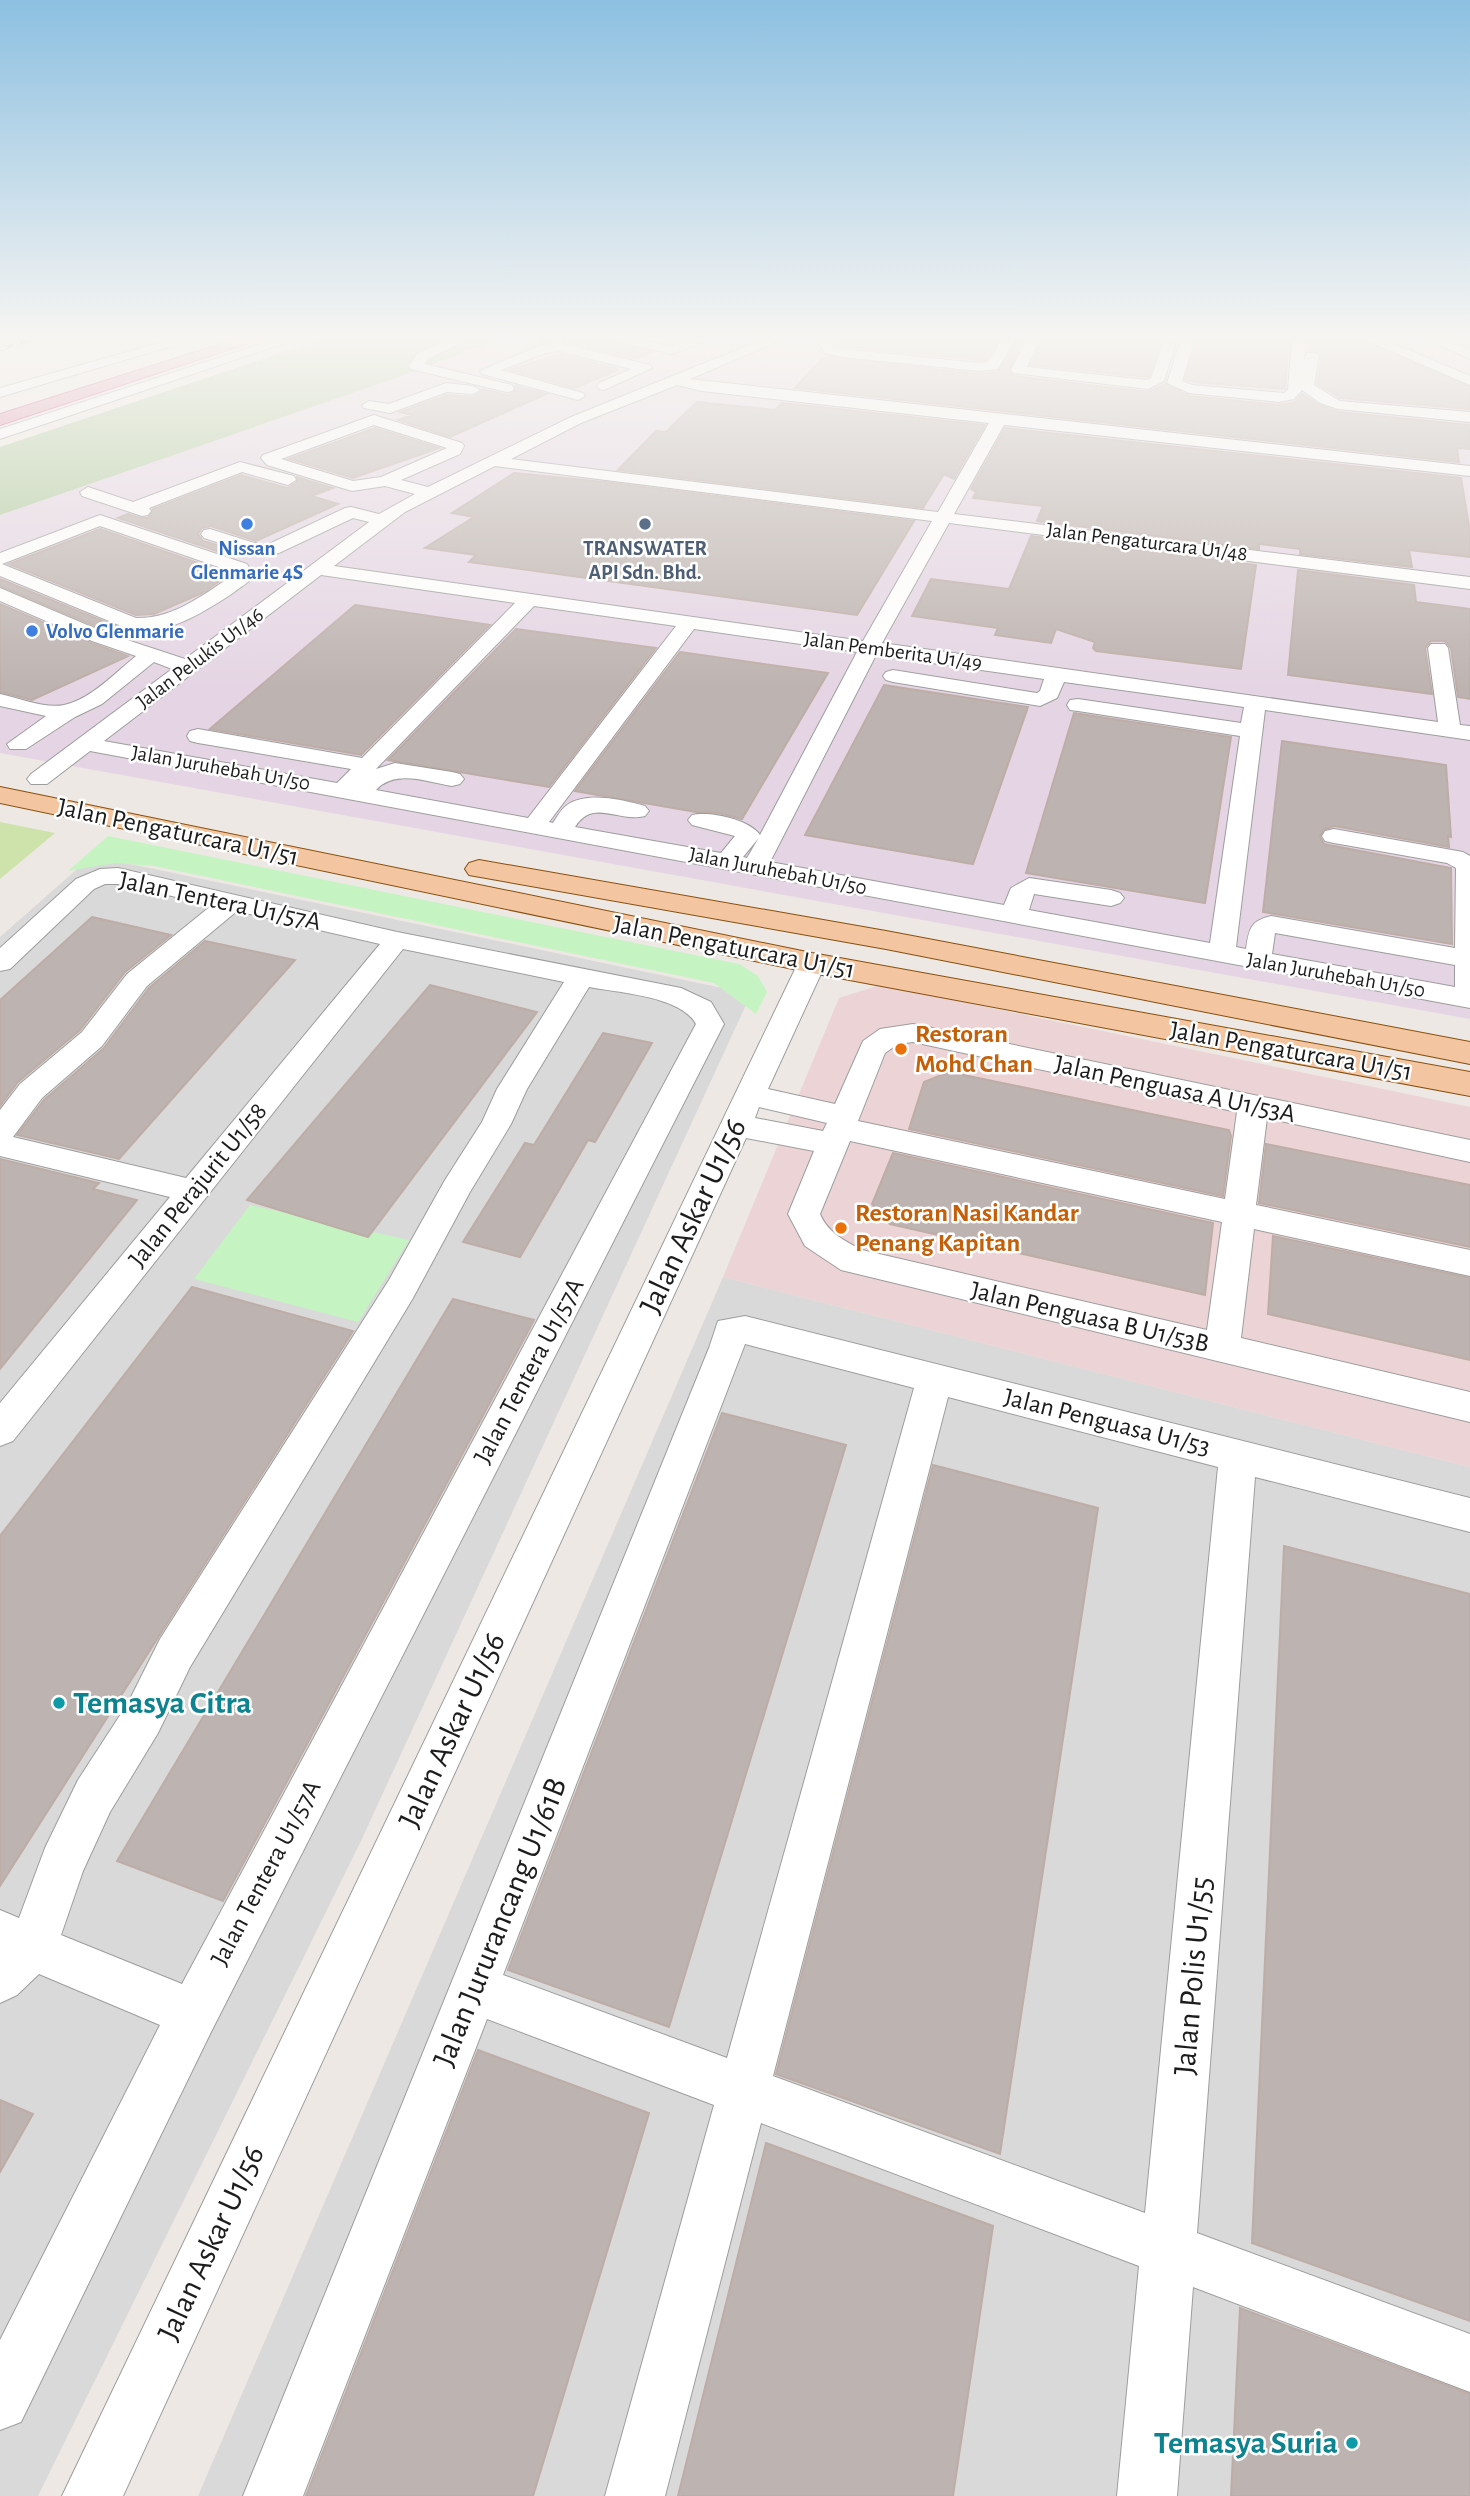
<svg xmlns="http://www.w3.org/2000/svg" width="1470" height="2496" viewBox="0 0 1470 2496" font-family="'Alegreya Sans',sans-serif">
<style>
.residential{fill:#dad9d9}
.commercial{fill:#ecd3d5}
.industrial{fill:#e5d5e4}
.grass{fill:#cee3ac}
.forest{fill:#aec99b}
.park{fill:#c5f4c2}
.building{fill:#bdb3b0;stroke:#bdada6;stroke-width:2}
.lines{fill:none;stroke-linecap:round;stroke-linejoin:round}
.minor-casing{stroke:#9d9d9d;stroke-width:2}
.major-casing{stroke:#884f0c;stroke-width:2}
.highway-casing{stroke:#c83279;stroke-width:2}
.minor{fill:#fff;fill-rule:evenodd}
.major{fill:#f3c5a1;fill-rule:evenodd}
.highway{fill:#de90a9;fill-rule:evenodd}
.rail-casing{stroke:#6a6a6a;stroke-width:3.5}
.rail{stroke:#fff;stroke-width:2.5;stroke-dasharray:7;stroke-linecap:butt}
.shop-dot{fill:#3f7fe0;stroke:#fff;stroke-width:2.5}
.service-dot{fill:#5c6f8a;stroke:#fff;stroke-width:2.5}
.food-dot{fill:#e8710a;stroke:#fff;stroke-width:2.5}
.culture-dot{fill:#0f9aa8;stroke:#fff;stroke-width:2.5}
.labels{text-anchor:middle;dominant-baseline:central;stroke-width:5;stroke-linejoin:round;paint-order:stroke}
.far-street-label{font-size:21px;fill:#1c1c1c;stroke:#fff}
.far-shop-label{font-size:21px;font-weight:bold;fill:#366cbe;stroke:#fff}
.far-service-label{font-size:21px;font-weight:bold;fill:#4e5e75;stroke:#fff}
.street-label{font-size:26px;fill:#1c1c1c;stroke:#fff}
.food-label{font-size:26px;font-weight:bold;fill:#c56008;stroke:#fff;text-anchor:start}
.near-street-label{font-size:32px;fill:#1c1c1c;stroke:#fff}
.near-culture-label{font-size:32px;font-weight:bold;fill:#0d838f;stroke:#fff;text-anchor:start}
</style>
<rect width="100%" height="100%" fill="#ede8e3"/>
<path class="residential" d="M92,856L751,994L360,1843L38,2496H0V937Z
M723,1277L1470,1467V2496H198Z"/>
<path class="commercial" d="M880,985L1470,1107V1467L723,1277L839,998Z"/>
<path class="industrial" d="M372,339H1470V1019L0,753V469Z"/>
<path class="grass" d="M0,822L55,833L0,879Z"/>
<path class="forest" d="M322,339H497L416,371L0,515V447Z"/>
<path class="park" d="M108,836L739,964L758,976L767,992L756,1014L714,983L154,866L115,863L68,871Z
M250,1205L409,1240L358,1322L194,1279Z"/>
<path class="building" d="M540,339L606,340L652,352L636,359L560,340L540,343Z
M841,339H999L986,360H979L843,346L837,345Z
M1017,339H1024L1009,369L1013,376L1148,392L1165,384L1189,396L1279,405L1295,402L1302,394L1319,405L1338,412L1470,425V449L1457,448L1459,462L795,388L822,359L829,357L979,374L998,372Z
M1042,339H1162L1149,377H1146L1031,365Z
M1197,339H1289L1285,389L1193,382L1185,379Z
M1309,339H1360L1470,387V409L1341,398L1317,384L1322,356L1317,350H1308Z
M559,354L615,368L613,369L617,370L575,388L509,370Z
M516,386L546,394L450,437L398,420L412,415L400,412L447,395L473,397L481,392L482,389L508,395L514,392Z
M697,402L775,410L782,403L985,425L954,479L944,474L923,508L618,470L656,431L666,432Z
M375,428L439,448L353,478L289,459Z
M1005,428L1461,478L1470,532V557L1409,550L1412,567L1300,554V549L1259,544V549L1037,521L1043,506L973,498L976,492L971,489Z
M514,473L605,482L914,521L857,615L469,562L476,555L425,548L474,517L452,513Z
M241,475L287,488L297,482V477L333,488L311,496L338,504L256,541L211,526L202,528L198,534L203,541L234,550L226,554L118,518L128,514L141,518H148L153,509Z
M100,529L230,574L202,593L154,614L136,615L9,564Z
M1031,536L1256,565L1241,669L1096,651L1093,648L1095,642L1056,629L1051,643L995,635L998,628L912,616L931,579L1009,589Z
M1298,570L1414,585L1416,602L1470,609V699L1458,697L1451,648L1445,641H1431L1425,648L1432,694L1288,675Z
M0,579L120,628L112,632L107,631L0,586Z
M0,604L91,643L128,656L32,700L0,692Z
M355,605L490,625L361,755L210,729Z
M516,629L656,648L549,787L388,760Z
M680,652L828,673L742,819L719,813L696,812L575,791Z
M884,685L1028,707L973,864L805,835Z
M1074,713L1231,737L1205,903L1026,873Z
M1282,741L1446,765L1451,837L1448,836L1449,847L1334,826L1323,830L1320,837L1324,844L1451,868L1452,944L1263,912Z
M92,917L171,935L125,972L80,1030L18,1082L0,1106V1000Z
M205,941L295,960L119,1159L17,1135L44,1100L104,1048L149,988Z
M430,985L537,1012L368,1237L247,1200Z
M603,1033L652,1043L595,1142L588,1140L520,1257L463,1242L525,1143L534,1145Z
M949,1072L1229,1130L1231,1136L1223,1196L909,1129L924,1082Z
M1266,1144L1470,1185V1247L1259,1203Z
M893,1153L1213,1223L1205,1295L890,1224L872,1204Z
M0,1159L99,1183L93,1189L137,1200L0,1369Z
M1273,1236L1470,1278V1360L1268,1314Z
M192,1287L353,1331L0,1886V1536Z
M453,1299L534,1320L223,1901L117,1861Z
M722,1413L846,1445L669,2027L508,1970Z
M933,1465L1098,1508L1000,2154L776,2074Z
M1284,1546L1470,1594V2321L1252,2243Z
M478,2050L649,2113L533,2496H306Z
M0,2100L33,2114L0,2172Z
M766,2143L993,2226L953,2496H678Z
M1240,2308L1470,2394V2496H1231Z"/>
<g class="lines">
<defs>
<path id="minor" d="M173,339H195L0,397V388Z
M276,339H297L0,439V429Z
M450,339H469L428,359L425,364L512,385L514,388L512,391L507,392L411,369L409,366L418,353Z
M608,339H638L671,346L689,339H709L672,354Z
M764,339H783L690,379L1470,466V476L1004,425L954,514L1470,577V589L949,523L882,643L1438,722L1428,648L1431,644H1445L1448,648L1460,725L1470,726V740L1265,710L1236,947L1246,949C1249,929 1250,921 1271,916L1455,948L1456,868L1447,863L1334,843L1325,841L1322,836L1325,831L1334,829L1463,852L1470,856V1008L90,751L47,784H31L27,779L31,774L172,669L154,662L102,704L75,717L26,749H10L7,744L46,716L0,706V694C19,698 45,709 64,705C90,700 116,672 136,656L92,641L0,601V588L106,633L185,659L369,522L353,518L279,553L260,556L204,538L201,534L204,530L210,529L261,545L269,544L345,508L351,507L379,514L415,494L385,486L352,491L267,465L261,458L263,455L374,415L462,443L464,446L460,454L401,480L428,487L571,417ZM677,385L702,391L989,423L938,512L511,459L581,423ZM374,425L447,448L381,477L353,481L281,459ZM495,466L932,521L863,641L334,566L405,512ZM321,575L515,603L362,758L198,729L190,731L187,736L190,741L198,743L351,769L337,783L104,741ZM534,606L676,626L528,818L376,790C396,769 426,782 452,786L460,784L464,779L460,774L452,772L395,763L376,769ZM694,629L857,652L760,835C749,819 709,811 692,815L688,820L692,825L735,836L721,853L575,827C593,798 618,823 645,816L649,811L645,806C623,800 587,791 567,805C561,809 557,817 553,823L549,822ZM876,655L1044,679L1040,691L1037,693L893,670L886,672L883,676L886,680L893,682L1040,706L1057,698L1064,682L1244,707L1241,723L1078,699L1070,700L1067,705L1070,710L1078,711L1240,736L1210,943L1029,910L1034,894L1111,906L1120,903L1124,898L1120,893L1111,890L1029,878L1011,888L1004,905L770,862ZM758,839L747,858L743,857L757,840ZM1275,933L1455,965V987L1272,954Z
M821,339H835L833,343L835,347L842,349L979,363L988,362L1002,339H1015L998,369L979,371L842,357L824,353L819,342Z
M1027,339H1040L1027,367L1146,380L1151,379L1163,342L1168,341L1175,345L1164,381L1148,389L1013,373L1011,370Z
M1181,339H1195L1182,381L1192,385L1284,393L1288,390L1292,339H1306L1304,360L1307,353H1317L1319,356L1314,385L1340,401L1470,412V422L1338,409L1320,403L1302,390L1294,399L1279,402L1189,393L1167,383Z
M1363,339H1382L1470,376V385Z
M1427,339H1445L1470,350V359Z
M559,343L650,365L652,368L604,390L599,389L597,386L599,383L631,369L559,351L546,353L501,370L583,393L585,396L578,400L482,374L480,371L538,346Z
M446,383L473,386L480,390L473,394L447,392L390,413L364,408L362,405L369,401L389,404Z
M240,462L294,476L296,480L288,485L242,472L149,508L151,511L148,515L142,516L82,496L80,492L88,487L133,502Z
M100,515L247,564L254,576C249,583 240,587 233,593C202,613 165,638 126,628L0,576V553ZM100,526L233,572L235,574C204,594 174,619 136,618L2,564Z
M118,868L397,932L681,988L711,1002L724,1024L211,2032L21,2422L0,2430V2340L160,2025L39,1974L17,1995L0,2003V1910L19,1918L45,1848L78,1780L128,1703L160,1639L389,1280L445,1180L482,1122L497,1089L564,982L403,949L13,1441L0,1446V1403L170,1197L0,1156V1110L20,1084L82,1032L127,974L212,905L118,884H105L94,889L10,969L0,971V948L76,879L100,869ZM237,911L380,944L186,1178L13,1137L42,1098L102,1046L147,986ZM589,987C619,993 681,996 696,1024L182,1984L61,1935L83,1871L110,1812L158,1733L190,1667L413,1298L470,1192L511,1124L527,1089Z
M812,955L822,957L826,963L768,1089L835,1104L863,1041L880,1029L913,1024L1470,1140V1162L1267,1118L1256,1205L1470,1250V1276L1254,1229L1241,1338L1470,1392V1422L841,1270L805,1246L788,1214L814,1151L746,1138L123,2496H62L798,963L802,957ZM913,1042L1237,1112L1225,1199L858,1121L885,1053L898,1044ZM759,1107L827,1123L823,1131L755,1118ZM850,1141L1222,1222L1207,1330L862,1250C845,1241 828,1233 820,1214Z
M745,1316L1470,1498V1532L1255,1477L1197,2233L1470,2334V2392L1193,2287L1177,2496H1117L1139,2266L761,2123L665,2496H605L714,2105L487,2019L303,2496H243L709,1348L718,1321ZM745,1344L914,1388L727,2058L503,1975ZM948,1397L1218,1467L1145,2213L773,2076Z"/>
<path id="major" d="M0,787L812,953L1470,1072V1096L812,973L0,803Z
M479,860L886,931L1470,1042V1064L886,949L469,875L465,869L469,863Z"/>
<path id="highway" d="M237,339H261L0,425V414Z"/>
</defs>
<use href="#minor" class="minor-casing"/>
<use href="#major" class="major-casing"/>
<use href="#highway" class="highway-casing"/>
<use href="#minor" class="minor"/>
<use href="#major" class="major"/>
<use href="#highway" class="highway"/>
<defs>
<path id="rail" d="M0,349L33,339"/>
</defs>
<use href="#rail" class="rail-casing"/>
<use href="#rail" class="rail"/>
</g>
<linearGradient id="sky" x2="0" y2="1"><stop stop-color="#8dc0e1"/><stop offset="0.49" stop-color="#f7f5f2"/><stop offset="1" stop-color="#f7f5f2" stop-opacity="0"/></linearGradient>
<rect width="1470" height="689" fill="url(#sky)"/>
<g class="shop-dot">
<circle cx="247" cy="524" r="7"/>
<circle cx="32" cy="631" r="7"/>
</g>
<circle class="service-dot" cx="645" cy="524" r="7"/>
<g class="food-dot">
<circle cx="901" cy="1049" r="7"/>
<circle cx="841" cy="1228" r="7"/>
</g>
<g class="culture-dot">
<circle cx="59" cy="1703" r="7"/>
<circle cx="1352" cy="2443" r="7"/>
</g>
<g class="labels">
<g class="far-street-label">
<text transform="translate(1147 542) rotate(7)">Jalan Pengaturcara U1/48</text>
<text transform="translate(893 651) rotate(8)">Jalan Pemberita U1/49</text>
<text transform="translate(200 658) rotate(-37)">Jalan Pelukis U1/46</text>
<text transform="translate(221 768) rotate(10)">Jalan Juruhebah U1/50</text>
<text transform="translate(778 871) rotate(11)">Jalan Juruhebah U1/50</text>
<text transform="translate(1336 975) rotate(10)">Jalan Juruhebah U1/50</text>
</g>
<g class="far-shop-label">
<text x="247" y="548">Nissan<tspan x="247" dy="24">Glenmarie 4S</tspan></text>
<text x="46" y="631" text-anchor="start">Volvo Glenmarie</text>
</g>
<g class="far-service-label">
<text x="645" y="548">TRANSWATER<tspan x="645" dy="24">API Sdn. Bhd.</tspan></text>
</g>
<g class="street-label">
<text transform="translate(178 832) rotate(12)">Jalan Pengaturcara U1/51</text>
<text transform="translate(220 901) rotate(12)">Jalan Tentera U1/57A</text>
<text transform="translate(734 947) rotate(11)">Jalan Pengaturcara U1/51</text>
<text transform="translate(1291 1051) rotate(10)">Jalan Pengaturcara U1/51</text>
<text transform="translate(1175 1089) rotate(12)">Jalan Penguasa A U1/53A</text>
<text transform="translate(198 1185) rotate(-51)">Jalan Perajurit U1/58</text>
<text transform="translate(1090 1317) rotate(13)">Jalan Penguasa B U1/53B</text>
<text transform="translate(529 1371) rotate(-62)">Jalan Tentera U1/57A</text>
<text transform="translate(1107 1422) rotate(14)">Jalan Penguasa U1/53</text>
<text transform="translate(266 1873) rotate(-62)">Jalan Tentera U1/57A</text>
</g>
<g class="food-label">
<text x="915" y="1034">Restoran<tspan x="915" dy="30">Mohd Chan</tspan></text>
<text x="855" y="1213">Restoran Nasi Kandar<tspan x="855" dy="30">Penang Kapitan</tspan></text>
</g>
<g class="near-street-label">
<text transform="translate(693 1216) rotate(-65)">Jalan Askar U1/56</text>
<text transform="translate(452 1730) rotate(-65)">Jalan Askar U1/56</text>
<text transform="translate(500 1922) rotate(-68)">Jalan Jururancang U1/61B</text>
<text transform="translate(1193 1976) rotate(-85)">Jalan Polis U1/55</text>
<text transform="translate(211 2243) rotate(-65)">Jalan Askar U1/56</text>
</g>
<g class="near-culture-label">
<text x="73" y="1703">Temasya Citra</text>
<text x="1338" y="2443" text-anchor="end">Temasya Suria</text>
</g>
</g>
</svg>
